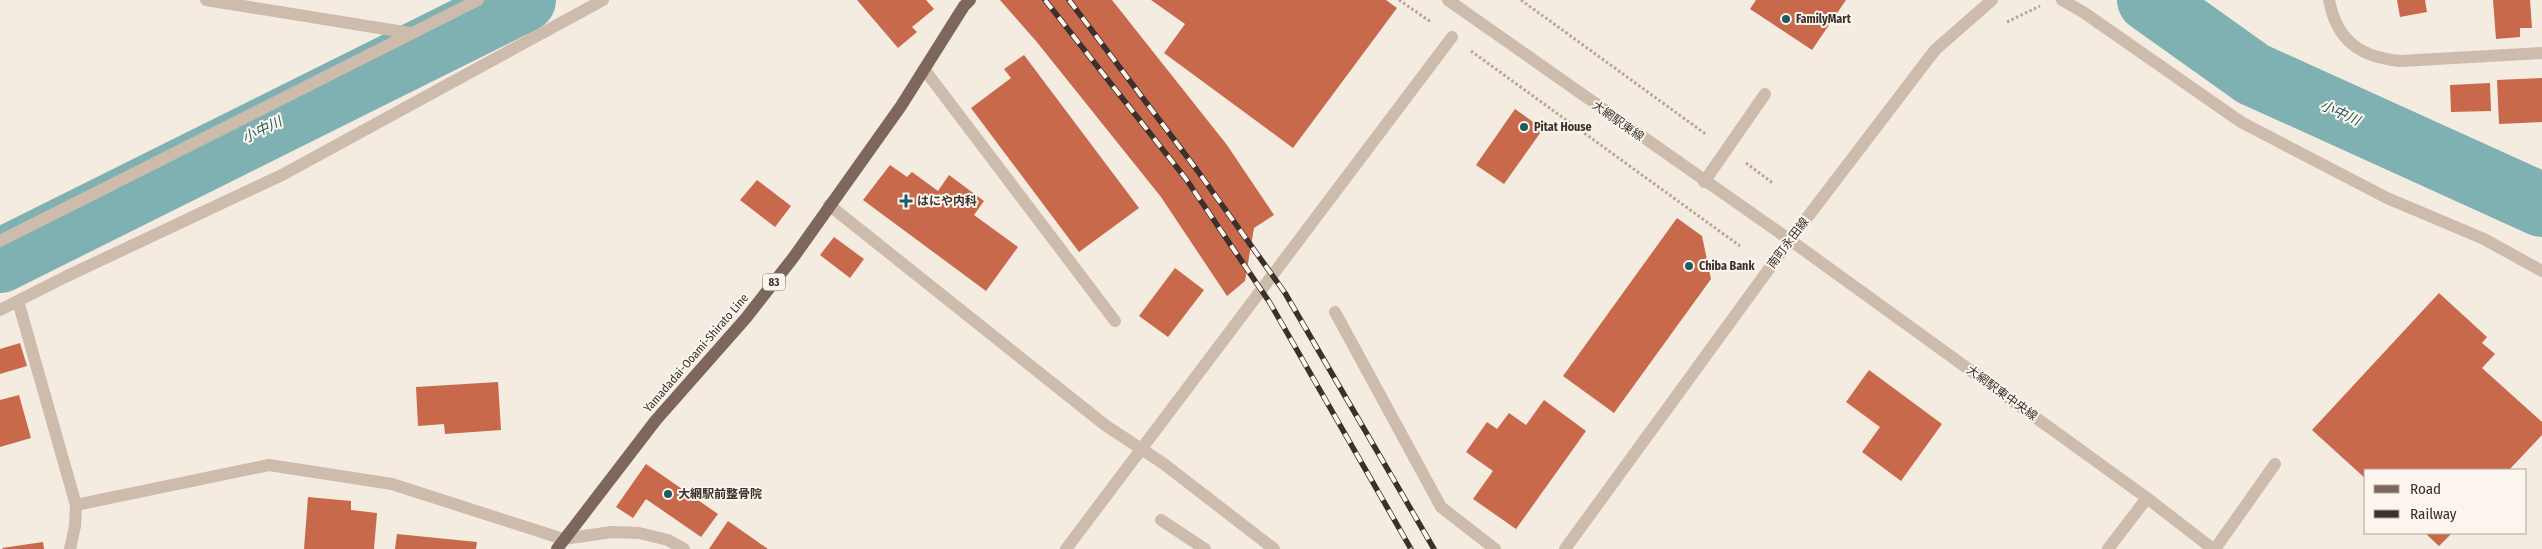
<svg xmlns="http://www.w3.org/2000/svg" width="2542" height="549" viewBox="0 0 2542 549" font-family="'Fira Sans Condensed','Noto Sans JP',sans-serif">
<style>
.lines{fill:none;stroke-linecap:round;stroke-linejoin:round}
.river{stroke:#7fb0b2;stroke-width:64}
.building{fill:#c8694b}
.path{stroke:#b9a596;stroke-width:3;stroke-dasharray:2.5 2.5;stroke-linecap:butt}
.minor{stroke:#cdbbac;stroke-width:12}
.major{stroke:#7d675c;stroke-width:12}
.rail-casing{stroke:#3b302b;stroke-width:5.5}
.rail{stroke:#fbf5ee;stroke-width:4;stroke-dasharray:11;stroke-linecap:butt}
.poi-dot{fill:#1f5a5e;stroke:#fbf5ee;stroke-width:2}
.labels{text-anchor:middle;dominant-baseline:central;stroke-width:4;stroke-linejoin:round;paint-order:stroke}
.shield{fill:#fbf5ee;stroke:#756b66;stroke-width:1}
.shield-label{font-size:11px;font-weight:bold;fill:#3b302b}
.poi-label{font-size:12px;font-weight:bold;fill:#3b302b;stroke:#fbf5ee;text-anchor:start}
.street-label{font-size:12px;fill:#3b302b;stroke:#fbf5ee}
.water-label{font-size:14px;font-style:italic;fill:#1f5a5e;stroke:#fbf5ee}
</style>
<rect width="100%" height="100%" fill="#f4ebe1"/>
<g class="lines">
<path class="river" d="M2149,0L2253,74L2542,205
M0,261L524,0"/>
</g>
<path class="building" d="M857,0H926L934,9L912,27L917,32L898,48Z
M1000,0H1112L1227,145L1274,215L1254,228L1245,281L1227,296L1161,197L1036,41Z
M1151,0H1386L1397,8L1293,148L1164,53L1185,24Z
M1756,0H1846L1812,50L1750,9Z
M2397,0H2425L2427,12L2400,17Z
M2493,0H2530L2532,28H2520V37L2496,39Z
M1024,55L1139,208L1079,252L971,108L1011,78L1004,69Z
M2542,78V122L2499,124L2497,80Z
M2490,83L2491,111L2451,112L2450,85Z
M1515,109L1543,129L1504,184L1476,165Z
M890,165L907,177L912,172L938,191L949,175L984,201L974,215L1018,247L986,291L863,200Z
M757,180L791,206L775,227L740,200Z
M1677,218L1702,236L1711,279L1614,413L1563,376Z
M834,237L864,259L850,278L820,255Z
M1175,268L1204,290L1168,337L1139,316Z
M2439,293L2487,337L2482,343L2495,354L2482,368L2542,422V435L2509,470H2366V479L2312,430Z
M20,343L27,366L0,374V349Z
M1869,370L1942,424L1901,481L1862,452L1880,427L1846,402Z
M498,382L501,430L445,434L444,424L418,426L416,387Z
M19,395L31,438L0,447V400Z
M1544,400L1586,431L1516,529L1473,499L1493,471L1466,452L1487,422L1497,429L1509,413L1526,425Z
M646,464L718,514L701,537L646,499L633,518L616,507Z
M308,497L351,501V510L377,513L374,549H304Z
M728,521L768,549H709Z
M2425,533H2452L2439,546Z
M397,534L477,542L476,549H395Z
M43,542L44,549H3L2,548Z"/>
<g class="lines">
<path class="path" d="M1399,0L1431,22
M1521,0L1707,135
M2007,22L2040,6
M1471,51L1740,246
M1746,163L1774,184"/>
<path class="minor" d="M206,0L410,33
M1448,0L1790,240L2147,498L2213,549
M2062,0L2083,12L2241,122L2387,198L2484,239L2542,271
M2329,0C2337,41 2360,57 2400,61L2542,53
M924,69L1115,321
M1704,182L1765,94
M829,205L1105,425L1164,464L1274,549
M0,241L478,0
M18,301L76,505L75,526L70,549
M0,310L65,277L282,175L603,0
M1335,312L1441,507L1495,549
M76,505L269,465L392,484L563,539L612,532L639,533L668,540L684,549
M1161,520L1205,549
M1066,549L1452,37
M1565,549L1790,240L1935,50L1992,0
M2108,549L2147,498
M2215,549L2275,464"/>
<path class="major" d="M557,549L656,420L746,318L793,258L901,106L964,6L970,0"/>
<defs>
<path id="rail" d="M1045,0L1186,179L1270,303L1411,549
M1069,0L1197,170L1285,293L1434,549"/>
</defs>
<use href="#rail" class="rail-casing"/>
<use href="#rail" class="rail"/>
</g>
<g class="poi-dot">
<circle cx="1786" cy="19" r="5"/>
<circle cx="1524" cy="127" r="5"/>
<path d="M903.5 193.5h5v5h5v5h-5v5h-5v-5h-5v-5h5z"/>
<circle cx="1689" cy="266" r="5"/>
<circle cx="668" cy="494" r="5"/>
</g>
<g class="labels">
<rect class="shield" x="763" y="273.5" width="22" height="17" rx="4"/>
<g class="shield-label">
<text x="774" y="282">83</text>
</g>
<g class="poi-label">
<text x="1796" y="19">FamilyMart</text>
<text x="1534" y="127">Pitat House</text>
<text x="917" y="201">はにや内科</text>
<text x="1699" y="266">Chiba Bank</text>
<text x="678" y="494">大網駅前整骨院</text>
</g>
<g class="street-label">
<text transform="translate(1618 121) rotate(35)">大網駅東線</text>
<text transform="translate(1788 243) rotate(-53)">南町永田線</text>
<text transform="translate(696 353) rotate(-49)">Yamadadai-Ooami-Shirato Line</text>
<text transform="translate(2002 393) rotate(36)">大網駅東中央線</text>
</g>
<g class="water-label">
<text transform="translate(2340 113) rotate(24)">小中川</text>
<text transform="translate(262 130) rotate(-26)">小中川</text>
</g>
</g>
<rect x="2364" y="469" width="162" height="65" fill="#fbf5ee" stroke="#aea6a0"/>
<rect x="2374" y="485" width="25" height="8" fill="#7d675c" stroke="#aea6a0"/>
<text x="2410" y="494" font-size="15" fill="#3b302b">Road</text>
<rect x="2374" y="510" width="25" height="8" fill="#3b302b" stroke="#aea6a0"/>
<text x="2410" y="519" font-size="15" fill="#3b302b">Railway</text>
</svg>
